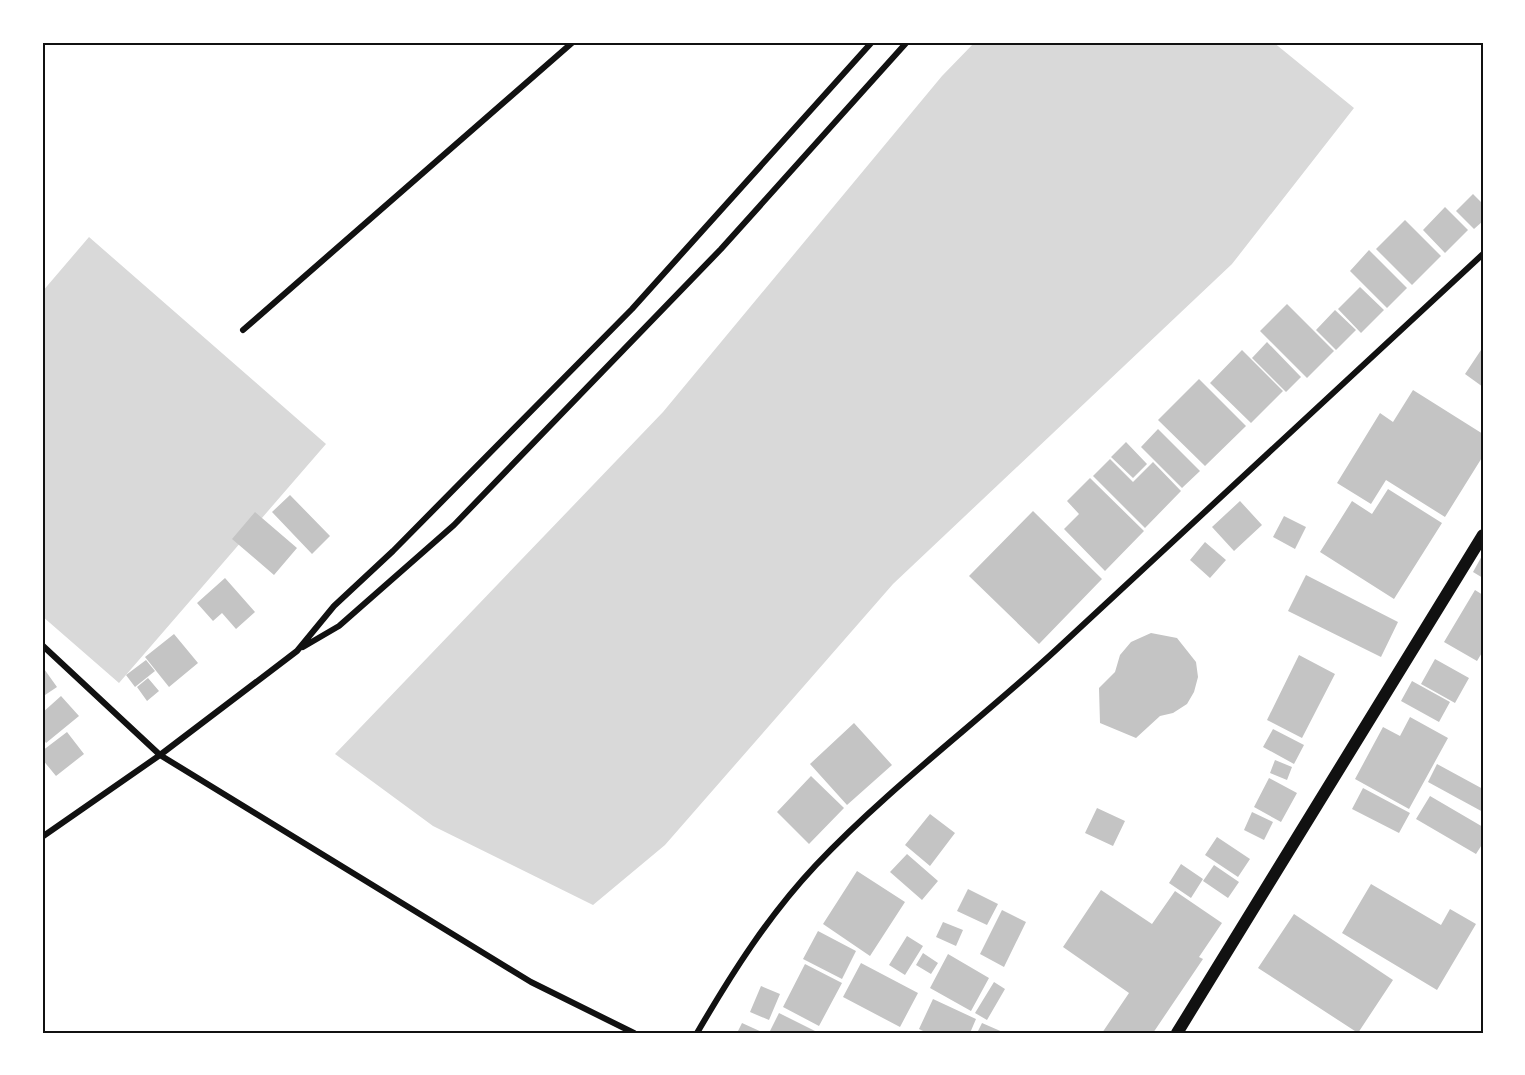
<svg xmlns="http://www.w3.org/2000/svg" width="1525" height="1075" viewBox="0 0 1525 1075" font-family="Mulish,sans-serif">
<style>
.water{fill:#d9d9d9}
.building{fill:#c4c4c4}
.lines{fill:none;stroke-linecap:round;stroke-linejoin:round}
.minor{stroke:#111;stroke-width:6}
.secondary{stroke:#111;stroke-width:12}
.neatline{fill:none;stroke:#111;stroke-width:2}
</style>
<rect width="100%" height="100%" fill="#fff"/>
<path class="water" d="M975,42H1273L1354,108L1232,264L893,584L665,845L593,905L433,826L335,754L663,412L942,76Z
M89,237L326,444L119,683L42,616V292Z"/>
<path class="building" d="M1473,194L1483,204V221L1474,229L1456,211Z
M1445,207L1468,230L1445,253L1423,230Z
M1405,220L1441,256L1412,285L1376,249Z
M1369,250L1407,288L1387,308L1350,271Z
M1360,287L1384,310L1361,333L1338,309Z
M1287,304L1334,351L1307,378L1260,331Z
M1335,310L1356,330L1336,350L1316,330Z
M1267,342L1301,377L1286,392L1252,358Z
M1483,347V387L1465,374Z
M1242,350L1283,391L1251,423L1210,383Z
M1199,379L1246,426L1205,466L1158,420Z
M1413,390L1483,434V456L1445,517L1386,480L1371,504L1337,483L1380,413L1393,422Z
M1158,429L1200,471L1182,488L1141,447Z
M1126,442L1147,464L1133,478L1111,457Z
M1110,459L1133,482L1153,462L1181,491L1145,528L1093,476Z
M1090,478L1144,531L1105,571L1064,529L1079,514L1067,501Z
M1388,489L1442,523L1394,599L1320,552L1352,501L1372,514Z
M290,495L330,536L312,554L272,512Z
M1240,501L1262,525L1234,551L1212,527Z
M1033,511L1102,579L1039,644L969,576Z
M255,512L297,548L274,575L232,539Z
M1284,516L1306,527L1295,549L1273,537Z
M1205,542L1226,560L1210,578L1190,560Z
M1483,554V578L1473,572Z
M1306,575L1398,622L1381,657L1288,611Z
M225,578L255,612L236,629L222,613L213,621L197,603Z
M1475,590L1483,595V651L1477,661L1444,642Z
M1151,633L1177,638L1196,662L1198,677L1194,692L1187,704L1173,713L1160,716L1136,738L1100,723L1099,688L1115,672L1120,655L1131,642Z
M174,634L198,663L169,687L145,657Z
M1299,655L1335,674L1302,738L1267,720Z
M1435,659L1469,678L1455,703L1421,684Z
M146,660L155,671L135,687L126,675Z
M42,666L57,687L42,697Z
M148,678L159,691L147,701L137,687Z
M1412,681L1450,702L1439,722L1401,701Z
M61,696L79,716L46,743L42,737V713Z
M1410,717L1448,738L1409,809L1355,779L1383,727L1400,736Z
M854,723L892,765L847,805L810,764Z
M1273,729L1304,745L1294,764L1263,747Z
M67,732L84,754L56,776L42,759V751Z
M1275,760L1292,767L1287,780L1270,773Z
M1437,764L1483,789V812L1428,782Z
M811,776L844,808L809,844L777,812Z
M1269,778L1297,793L1281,822L1254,807Z
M1363,788L1410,813L1399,833L1352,809Z
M1430,796L1483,827V843L1476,854L1416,819Z
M1097,808L1125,821L1113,846L1085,833Z
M1252,812L1273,822L1264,840L1244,830Z
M930,814L955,833L930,866L905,845Z
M1217,837L1250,859L1238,877L1205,855Z
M907,854L938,881L922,900L890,872Z
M1181,864L1203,879L1191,898L1169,883Z
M1214,865L1239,882L1228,898L1203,881Z
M857,871L905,902L870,956L823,924Z
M1371,884L1441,925L1450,909L1476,924L1437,990L1342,933Z
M968,889L998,904L987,925L957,911Z
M1101,890L1152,924L1175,891L1222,923L1199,957L1203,959L1153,1033H1102L1129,993L1063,947Z
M1002,910L1026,922L1004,967L980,954Z
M1294,914L1393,980L1358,1033L1258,968Z
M943,922L963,930L956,946L936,937Z
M818,931L856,951L842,979L803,959Z
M907,936L923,946L905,975L889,965Z
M923,953L938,963L931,974L916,965Z
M948,954L989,978L971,1011L930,988Z
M861,963L918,993L900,1027L843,997Z
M805,964L842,983L819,1026L783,1007Z
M994,982L1005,989L987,1020L975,1013Z
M761,986L780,994L769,1020L750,1012Z
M933,999L976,1019L970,1033H927L919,1029Z
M779,1013L819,1033H769Z
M742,1023L764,1033H737Z
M982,1023L1005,1033H977Z"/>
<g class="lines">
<path class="minor" d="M243,330L573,42
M42,645L160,755L531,982L634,1033
M303,647L339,626L454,525L721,249L907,42
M42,837L160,755L297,651L334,606L393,551L632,309L872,42
M697,1033C732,973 768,916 816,865C890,787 978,722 1057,649C1199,518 1340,385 1483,254"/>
<path class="secondary" d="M1177,1033L1483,535"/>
</g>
<rect width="1525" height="1075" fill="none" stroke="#ffffff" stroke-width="87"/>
<rect x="44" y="44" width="1438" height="988" class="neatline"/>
</svg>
